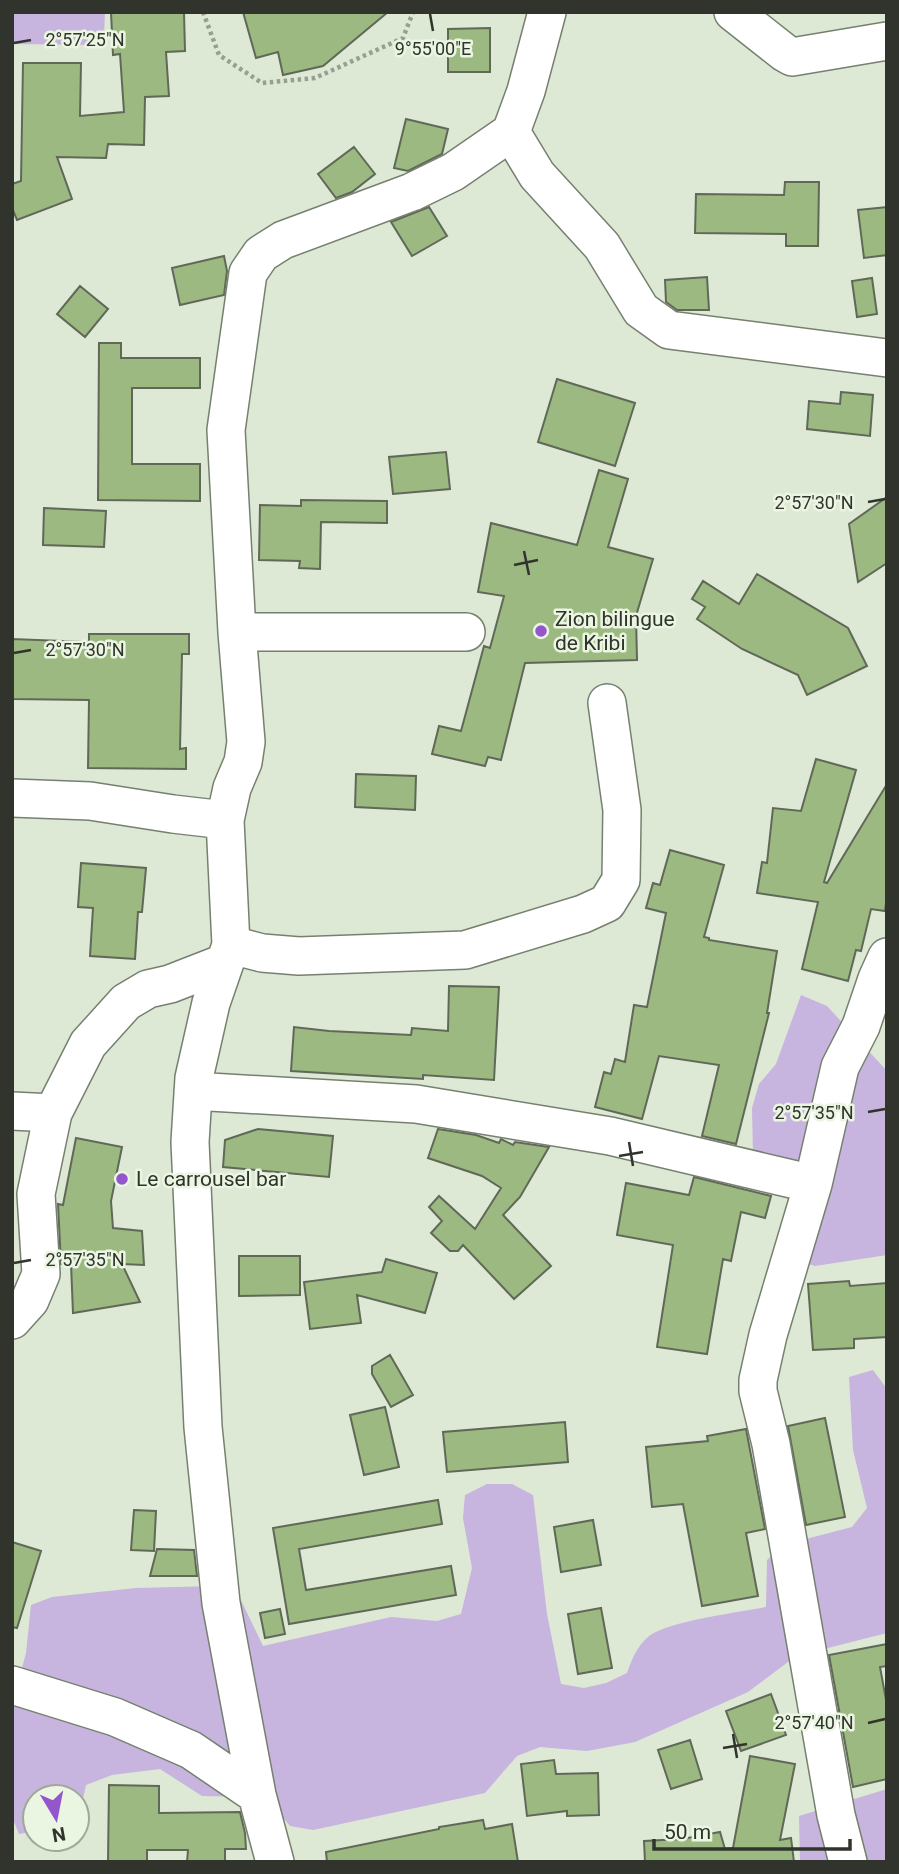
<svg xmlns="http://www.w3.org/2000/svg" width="899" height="1874" viewBox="0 0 899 1874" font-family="Roboto,sans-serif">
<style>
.green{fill:#c7b4df}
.building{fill:#9bb981;stroke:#606958;stroke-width:2}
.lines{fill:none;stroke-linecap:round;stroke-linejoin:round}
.minor-casing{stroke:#76806f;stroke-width:40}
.path{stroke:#979f90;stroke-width:4.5;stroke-dasharray:3.5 3.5;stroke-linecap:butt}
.minor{stroke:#fff;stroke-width:37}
.ticks{fill:none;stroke:#30342c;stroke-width:2.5}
.poi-dot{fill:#9356cc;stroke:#eaf5e2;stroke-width:2.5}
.labels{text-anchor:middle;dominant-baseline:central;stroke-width:5;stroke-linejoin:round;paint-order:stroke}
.poi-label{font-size:21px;fill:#30342c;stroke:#eaf5e2;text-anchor:start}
.ticks-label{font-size:18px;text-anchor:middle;fill:#30342c;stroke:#eaf5e2;stroke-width:5;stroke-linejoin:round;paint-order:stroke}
</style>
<rect width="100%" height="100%" fill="#dde8d5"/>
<path class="green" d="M12,12H105L104,36L95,45L12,44Z
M801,995L827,1006L887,1071V1255L815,1266L792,1259L787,1190L753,1155L752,1108L759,1084L776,1064Z
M873,1370L887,1389V1633L812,1652L788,1662L748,1692L635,1742L587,1751L540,1747L517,1756L485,1793L313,1830L290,1826L274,1807L252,1797L202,1796L160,1769L112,1775L86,1785L81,1808L77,1813V1797H35V1831L19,1834L12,1817V1704L26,1653L31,1605L52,1597L136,1588L217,1586L238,1594L263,1646L391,1617L437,1621L461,1614L472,1568L463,1518L465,1495L487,1484H512L533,1495L547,1614L561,1684L584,1688L606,1683L627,1673C632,1659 637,1646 649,1636C668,1621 740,1612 766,1607L767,1560L783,1545L852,1527L867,1508L853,1450L849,1377Z
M887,1789V1862H800L799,1816Z"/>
<path class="building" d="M111,12H184L185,51L166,52L169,96L145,97L144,145L108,144L106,158L57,157L72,199L17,220L12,208V184L21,181L23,63H81L80,116L124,112L120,54L113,55Z
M243,12H388L323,66L283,75L278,52L256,58Z
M490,28V72H448V29Z
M406,119L448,129L442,154L408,171L394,168Z
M354,147L375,174L352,192L336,198L318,174Z
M785,182H819L818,246H786V234L695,233L696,194L784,195Z
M429,207L447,236L412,256L391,222Z
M887,207V255L864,258L858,210Z
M224,256L227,271L224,295L180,305L172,268Z
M707,277L709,310H677L666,302L665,280Z
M872,278L877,314L857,317L852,281Z
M80,286L108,309L85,337L57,314Z
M99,343H121V358H200V388H132V464H200V501L98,500Z
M557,379L635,403L615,466L538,442Z
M841,392L873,395L870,436L807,429L809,401L840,404Z
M446,452L450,489L393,494L389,457Z
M599,470L628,479L608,547L653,559L636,616L637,660L525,663L501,760L488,757L485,766L432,754L439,726L461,731L484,646L490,648L504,596L478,592L491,523L577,545Z
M887,497V563L858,582L849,524Z
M301,500L387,501V523L321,522L320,569L299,568L300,561L259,560L260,505L301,506Z
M44,508L106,511L104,547L43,545Z
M757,574L848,628L867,666L807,695L798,675L742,649L697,619L705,607L692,599L703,581L739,604Z
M89,634H189V654H182L180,749L186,748V769L88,768L89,700L12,699V639L89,642Z
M816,759L856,770L824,882L827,883L887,784V896L885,911L871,909L861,951L856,950L848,981L802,969L818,902L757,893L762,862L767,863L773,808L801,811Z
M356,774L416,776L415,810L355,807Z
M670,850L724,865L704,937L709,938V940L777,951L767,1013H769L736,1144L702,1136L719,1065L659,1056L642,1119L595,1107L604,1072L611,1074L615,1059L625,1062L634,1005L647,1007L666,913L646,908L653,883L660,885Z
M81,863L146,868L142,912H138L135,959L90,956L93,908L78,907Z
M449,986L499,987L494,1080L423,1075V1079L291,1071L294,1027L329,1031L411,1035L412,1028L448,1031Z
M258,1129L333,1136L329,1177L223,1167L225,1140Z
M438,1129L476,1135L499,1143L501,1139L513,1145L515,1142L549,1147L520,1197L503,1215L551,1266L514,1299L463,1245L458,1251H450L431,1233L442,1221L429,1207L439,1196L475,1229L501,1188L482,1176L428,1158Z
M76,1138L122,1147L111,1201L113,1228L142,1231L144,1265L122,1264L140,1302L73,1313L71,1264H61L58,1204L63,1205Z
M694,1177L771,1196L765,1218L741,1212L731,1261L723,1259L707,1354L657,1347L673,1245L617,1235L626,1183L689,1195Z
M239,1256H300V1295L239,1296Z
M386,1259L437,1273L425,1313L357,1295L361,1323L310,1329L304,1282L382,1272Z
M849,1281L850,1286L887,1283V1337L854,1339V1348L813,1350L808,1284Z
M390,1355L413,1395L391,1407L372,1374V1366Z
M385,1407L399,1467L364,1475L350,1415Z
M825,1418L845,1517L806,1525L788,1426Z
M565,1422L568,1462L447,1472L443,1432Z
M746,1429L765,1529L746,1533L758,1596L702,1606L683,1504L652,1507L646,1447L708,1441L707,1436Z
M438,1500L442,1524L299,1549L306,1590L451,1566L456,1595L289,1624L273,1528Z
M134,1510L156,1511L154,1551L131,1550Z
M593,1520L601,1565L561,1572L554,1527Z
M12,1542L41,1551L17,1628L12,1627Z
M157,1549L194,1550L197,1576H150Z
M601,1608L612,1668L578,1674L568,1614Z
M280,1609L285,1634L265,1638L260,1613Z
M887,1644V1666L880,1667L887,1705V1779L853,1787L829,1655Z
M771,1694L786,1735L741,1751L726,1711Z
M690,1740L702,1779L671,1789L658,1750Z
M750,1756L795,1764L780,1840L791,1838L794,1862H645L644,1841L682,1839L720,1832L725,1849L733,1848Z
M554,1760L556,1774L598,1773L599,1815L567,1816V1811L527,1816L521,1764Z
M109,1785L159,1786V1813L240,1812L245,1833L246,1849H225V1862H187L188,1850H147V1862H108Z
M483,1820L485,1829L512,1824L518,1862H327L326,1852L439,1829V1827Z"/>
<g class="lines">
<defs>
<path id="minor" d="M733,12L785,53L792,57L887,41
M511,132L537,175L602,246L641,310L669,330L887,358
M237,632H466
M12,798L90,801L173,814L225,820
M231,945L262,953L299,956L465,950L583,914L607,903L621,880L622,810L607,703
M193,1091L416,1104L610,1136L813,1184
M12,1111L53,1113
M12,1320L30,1300L41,1274L36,1194L53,1113L88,1044L126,1002L148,989L170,984L224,963
M12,1685L115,1717L191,1750L257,1795
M275,1862L257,1795L221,1603L203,1427L190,1142L194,1078L211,1003L231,945L225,820L232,788L243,762L246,742L237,632L226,430L248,273L261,254L283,240L412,192L453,172L511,132L526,91L547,12
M848,1862L836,1815L771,1444L758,1391V1380L768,1335L813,1184L840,1067L861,1026L877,979L887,957"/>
</defs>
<use href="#minor" class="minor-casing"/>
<path class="path" d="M203,12L219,55L262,83L315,78L403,38L413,12"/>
<use href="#minor" class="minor"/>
</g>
<path class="ticks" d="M430,14L433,31M14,43L31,40M868,502L885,499M524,551L529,575M514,565L538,560M14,653L31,650M868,1112L885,1109M629,1142L633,1166M619,1156L643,1152M14,1263L31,1260M868,1723L885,1719M733,1734L737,1758M723,1748L747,1744"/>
<g class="poi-dot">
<circle cx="541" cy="631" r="7"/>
<circle cx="122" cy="1179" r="7"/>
</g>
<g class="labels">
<g class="poi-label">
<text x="555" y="619">Zion bilingue<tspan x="555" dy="24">de Kribi</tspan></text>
<text x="136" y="1179">Le carrousel bar</text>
</g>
</g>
<g class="ticks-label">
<text x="85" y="46">2°57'25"N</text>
<text x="433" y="55">9°55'00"E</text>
<text x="814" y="509">2°57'30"N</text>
<text x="85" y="656">2°57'30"N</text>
<text x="814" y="1119">2°57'35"N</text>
<text x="85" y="1266">2°57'35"N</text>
<text x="814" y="1729">2°57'40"N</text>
</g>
<rect width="899" height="1874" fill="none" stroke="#30342c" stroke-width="28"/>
<g transform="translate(56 1818) rotate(170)"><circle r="33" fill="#eaf5e2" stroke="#a0a899" stroke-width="2"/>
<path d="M0-5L12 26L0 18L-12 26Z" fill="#9356cc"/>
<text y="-10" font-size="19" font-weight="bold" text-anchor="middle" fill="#30342c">N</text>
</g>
<path d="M654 1839v10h196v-10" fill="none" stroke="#30342c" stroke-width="3.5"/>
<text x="664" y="1839" font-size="21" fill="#30342c" stroke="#eaf5e2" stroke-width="5" paint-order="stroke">50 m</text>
</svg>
